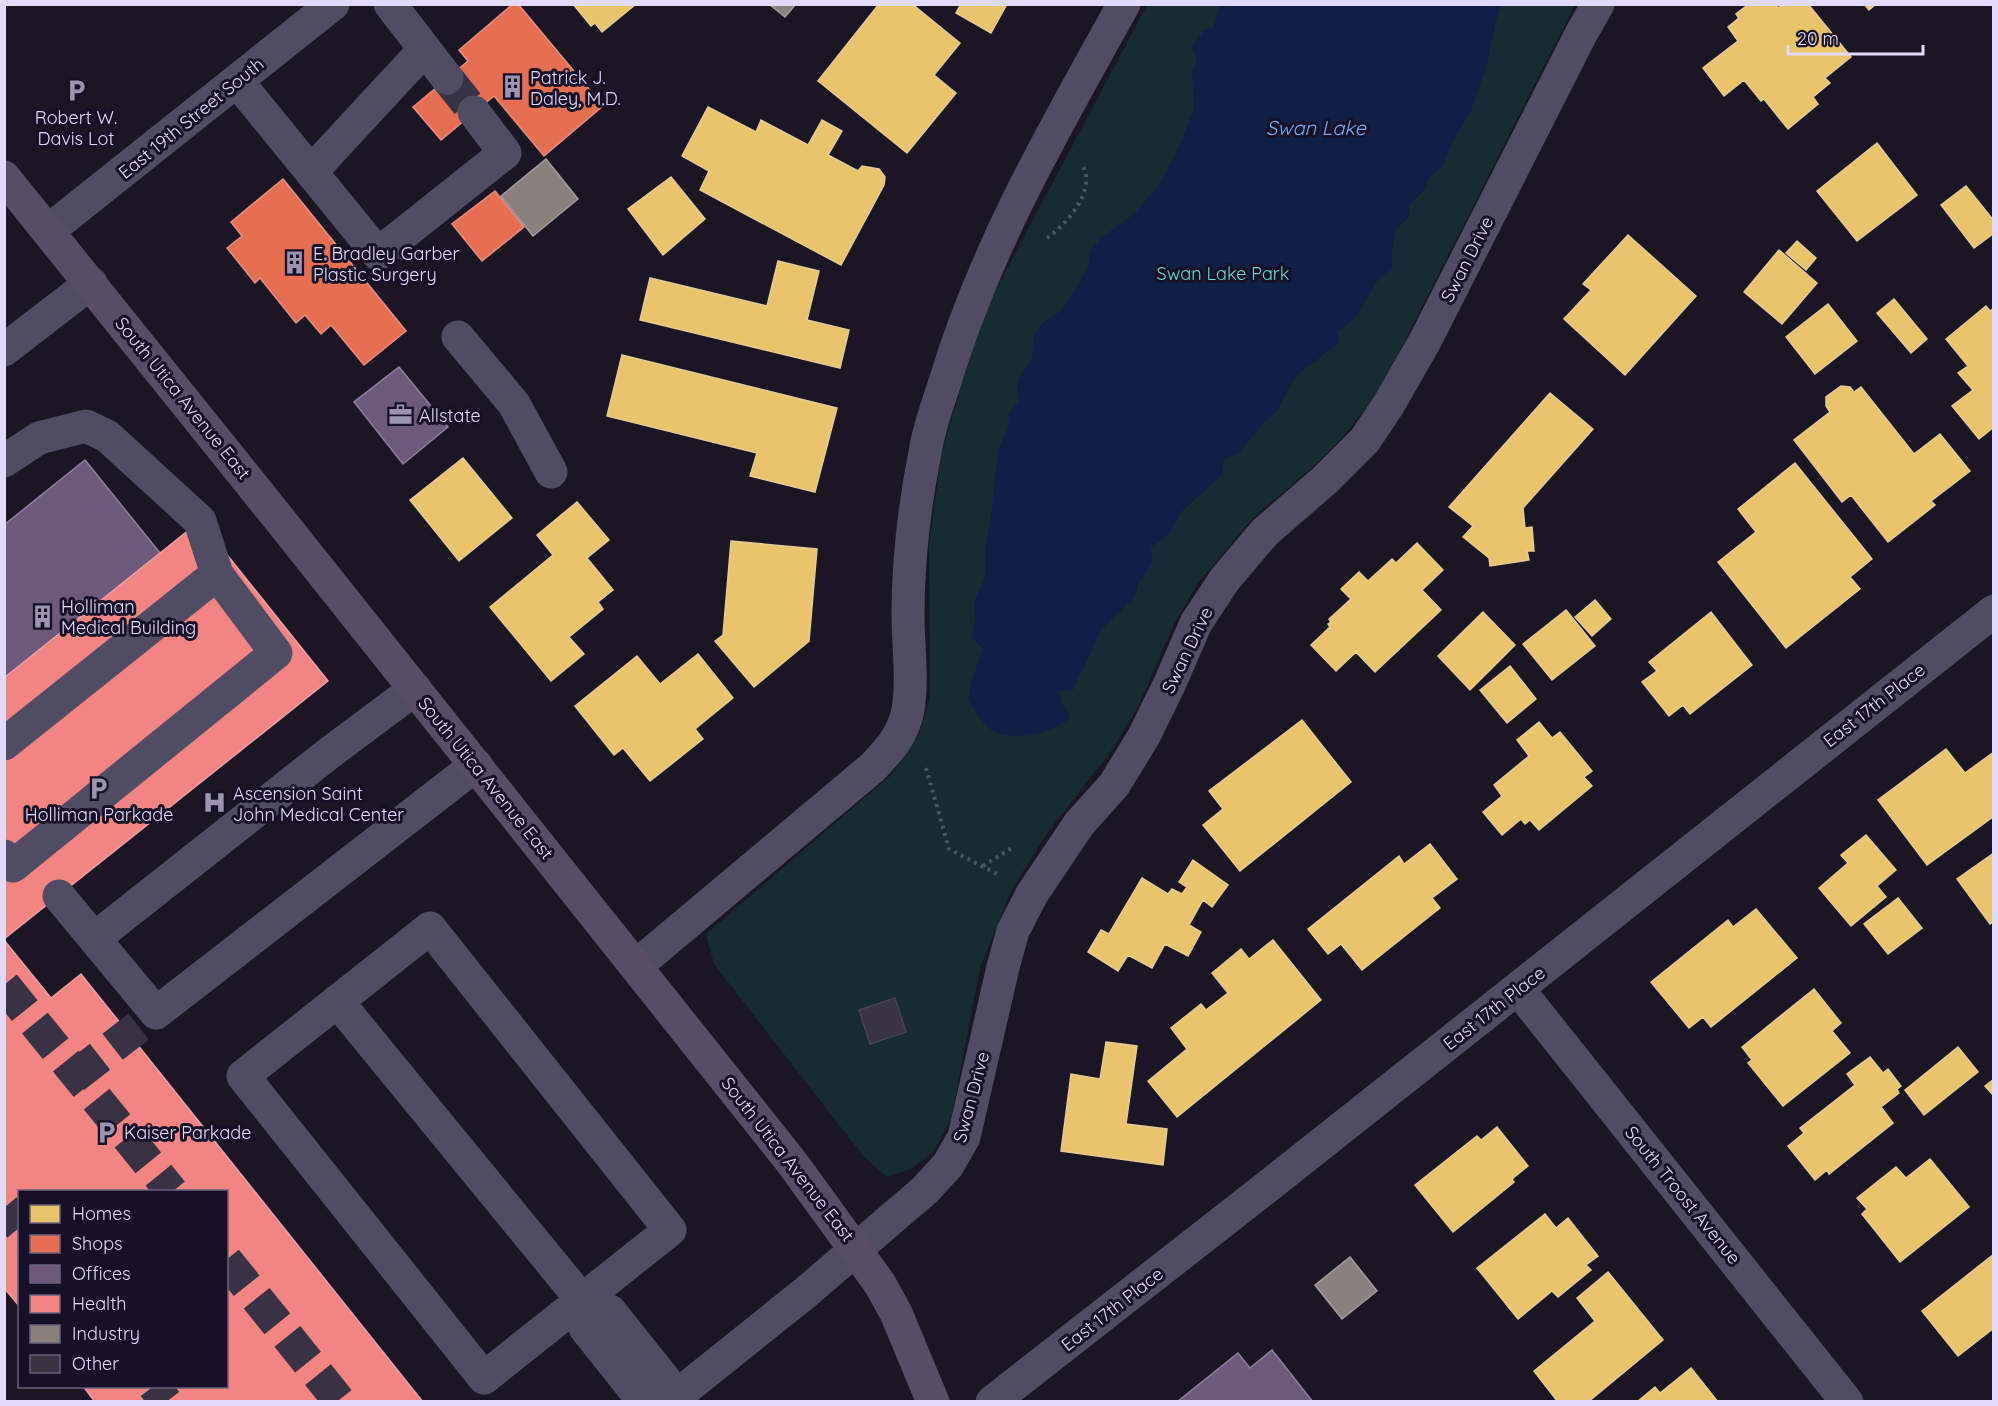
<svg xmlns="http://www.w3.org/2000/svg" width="1998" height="1406" viewBox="0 0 1998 1406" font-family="Quicksand,sans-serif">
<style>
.green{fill:#162c30}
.water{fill:#101f46}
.homes{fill:#e9c46a;stroke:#e7cb96;stroke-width:1.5}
.shops{fill:#e76f51;stroke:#e58f85;stroke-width:1.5}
.offices{fill:#6d597a;stroke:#9080a1;stroke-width:1.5}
.health{fill:#f28482;stroke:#ed9ea7;stroke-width:1.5}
.industry{fill:#8a817c;stroke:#a49ca3;stroke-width:1.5}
.building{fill:#393444;stroke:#474256;stroke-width:1.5}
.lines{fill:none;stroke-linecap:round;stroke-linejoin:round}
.minor-tunnel{stroke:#383344;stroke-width:33;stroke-dasharray:33 16;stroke-linecap:butt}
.path{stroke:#4a5463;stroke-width:4;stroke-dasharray:3 4.5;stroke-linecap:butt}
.minor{stroke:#4f4c63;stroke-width:33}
.major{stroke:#584d67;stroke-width:33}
.labels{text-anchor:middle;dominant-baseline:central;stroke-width:6;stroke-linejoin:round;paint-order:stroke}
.poi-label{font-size:18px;fill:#e1dafd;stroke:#171128;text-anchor:start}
.street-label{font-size:18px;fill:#e1dafd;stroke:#171128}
.park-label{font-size:18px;fill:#68dbc8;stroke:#171128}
.water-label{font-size:20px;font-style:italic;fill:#6dacf8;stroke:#171128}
</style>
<rect width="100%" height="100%" fill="#1a1623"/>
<path class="green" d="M1147,5H1575L1391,368L1369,404L1341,439L1315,465L1255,516L1198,583L1174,624L1137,709L1112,750L1045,836L1011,891L980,968L951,1120L933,1152L911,1169L887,1177L864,1157L714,964L706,934L891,775L919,734L930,698L929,544L942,451L975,341L992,297Z"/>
<path class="water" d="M1220,5H1502L1498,13L1486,68L1470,113L1453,141L1443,166L1428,179L1425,190L1409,205V217L1396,228L1392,250V269L1379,278L1356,317L1337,332L1340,342L1296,376L1276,412L1264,422L1239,453L1224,459L1222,475L1181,512L1169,535L1151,547L1152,564L1138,584L1134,599L1114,617L1100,632L1073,690L1059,691L1062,703L1070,718C1051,733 1019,742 995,732C984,727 975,710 968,700L972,680L983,648L971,637L975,622L974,602L985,577V548L991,518L998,450L1008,428L1009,414L1019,400L1017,385L1021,375L1032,358L1034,334L1043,323L1061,311L1071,296L1089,266L1090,251L1101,238L1134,214L1158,186L1176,154L1194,109L1192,72L1197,59L1191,46L1205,30L1213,28Z"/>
<path class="homes" d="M573,4H636L602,32L595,23L591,26Z
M879,4H912L960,43L934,75L956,93L907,153L818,81Z
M961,4H1007L991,33L956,13Z
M1749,4H1775L1778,8L1783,4H1808L1851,57L1825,78L1830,83L1813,97L1818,104L1788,129L1764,99L1761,101L1744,80L1724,96L1703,68L1738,41L1728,27L1739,18L1736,14Z
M1864,4H1876L1869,10Z
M708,107L756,132L761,120L808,145L822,120L842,131L828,155L858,171L862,166L879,169L885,177L884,185L841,265L700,190L709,171L682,156Z
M1877,143L1917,195L1857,241L1817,191Z
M671,177L705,219L663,255L628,209Z
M1966,186L1994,221V233L1974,248L1941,205Z
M1628,235L1696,296L1625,375L1564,319L1591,290L1583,284Z
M1797,241L1816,258L1806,270L1786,253Z
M1779,250L1817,283L1782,324L1744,292Z
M778,261L819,271L807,320L849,330L840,368L640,320L650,278L767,306Z
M1894,299L1927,339L1911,353L1877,313Z
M1828,304L1857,341L1815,374L1786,337Z
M1986,306L1990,311L1994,308V427L1979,439L1952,406L1973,390L1958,373L1968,366L1946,339Z
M622,355L837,408L815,492L750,476L757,453L607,416Z
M1841,386L1850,387L1854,392L1861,387L1914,454L1940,434L1970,471L1931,501L1935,505L1888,542L1851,495L1842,502L1794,440L1830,412L1826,406V397Z
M1550,393L1593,429L1523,508L1525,528L1532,527L1534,551H1527L1529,560L1490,566L1489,558L1463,537L1473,526L1449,507Z
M463,458L512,518L459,561L410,500Z
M1795,463L1872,559L1850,577L1860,589L1786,648L1718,562L1756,532L1738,509Z
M577,502L609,540L587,558L613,590L598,602L603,609L569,637L584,654L551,681L490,607L553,555L537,535Z
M731,541L817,549L809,641L754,687L715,641L723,635Z
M1417,543L1443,570L1422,590L1441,610L1375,672L1356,652L1336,671L1311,645L1330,627L1328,624L1331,622L1329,619L1351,599L1341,589L1359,572L1368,581L1392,559L1396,563Z
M1595,600L1611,619L1592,636L1575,617Z
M1566,610L1595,646L1552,680L1523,644Z
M1483,612L1515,645L1470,690L1438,656Z
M1711,612L1752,665L1690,714L1683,705L1669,716L1642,682L1657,671L1649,662Z
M698,654L733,698L695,729L703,739L650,781L623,748L614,755L575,706L637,656L660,684Z
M1510,666L1536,699L1507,723L1480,690Z
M1302,720L1351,782L1240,871L1203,825L1223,809L1209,791Z
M1539,722L1552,738L1560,732L1592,771L1584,777L1592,786L1539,830L1530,820L1525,824L1521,819L1502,835L1483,812L1502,796L1494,785L1529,756L1517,740Z
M1946,749L1965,773L1994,752V816L1927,865L1878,800Z
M1866,835L1896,870L1877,886L1886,897L1851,926L1819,888L1848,863L1841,855Z
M1430,844L1457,879L1432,898L1440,908L1362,970L1341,944L1328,954L1308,929L1399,856L1404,864Z
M1994,853V921L1990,924L1957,879Z
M1193,860L1228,885L1212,907L1203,900L1189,925L1201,932L1188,956L1165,944L1152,968L1128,955L1118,971L1088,952L1101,930L1109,934L1142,878L1168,894L1172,889L1182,894L1187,887L1179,882Z
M1898,898L1922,928L1888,954L1864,924Z
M1756,909L1797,958L1711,1027L1703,1017L1689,1028L1651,982L1728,920L1733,927Z
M1273,940L1321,1000L1177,1117L1148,1081L1187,1049L1171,1028L1201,1004L1206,1010L1228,993L1212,973L1241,949L1249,959Z
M1814,989L1841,1023L1832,1031L1850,1053L1783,1106L1748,1063L1752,1060L1742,1047Z
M1106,1042L1137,1046L1126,1124L1167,1129L1163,1165L1061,1151L1071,1074L1100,1079Z
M1958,1047L1978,1072L1924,1115L1905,1090Z
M1870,1057L1883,1073L1888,1069L1901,1086L1897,1089L1899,1093L1881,1107L1893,1123L1829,1174L1827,1170L1815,1180L1788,1146L1804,1133L1800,1128L1855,1085L1847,1074Z
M1994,1079V1096L1985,1086Z
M1497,1127L1528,1166L1512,1179L1514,1182L1453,1232L1415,1185L1477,1136L1481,1140Z
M1930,1159L1969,1207L1900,1262L1862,1214L1867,1209L1857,1198L1896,1167L1906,1178Z
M1545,1214L1556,1228L1568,1218L1598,1256L1586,1265L1591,1270L1558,1297L1552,1291L1518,1319L1477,1268Z
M1994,1254V1328L1958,1356L1922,1311Z
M1608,1272L1663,1340L1588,1402H1558L1534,1371L1595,1321L1577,1298Z
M1691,1368L1718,1402H1637L1655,1387L1660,1393Z"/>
<path class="shops" d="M513,4H518L603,106L544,156L494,96L441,140L413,107L468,61L459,50Z
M283,179L406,331L364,365L331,325L321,334L305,315L296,323L260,278L255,283L227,248L242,236L231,222Z
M495,191L524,227L482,261L452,224Z"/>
<path class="offices" d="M399,367L448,427L403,464L354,402Z
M85,460L160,553L4,678V525Z
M1272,1350L1313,1402H1177L1238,1353L1250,1368Z"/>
<path class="health" d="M200,521L328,681L4,939V678Z
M4,940L51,998L81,974L423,1402H95L83,1386H226V1192H20V1307L4,1288Z"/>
<path class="industry" d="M769,4H796L785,17Z
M546,159L578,199L533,236L501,196Z
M1350,1257L1377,1291L1342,1319L1315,1285Z"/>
<path class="building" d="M895,998L906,1032L870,1044L859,1010Z"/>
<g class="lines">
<path class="minor-tunnel" d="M447,78L474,112
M4,985L172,1192
M74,1077L156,1013
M4,1208L20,1227
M226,1260L340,1402
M154,1386L166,1402"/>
<path class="path" d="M1047,238C1066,225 1098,189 1082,165
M926,768L949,849L999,875
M983,866L1013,847"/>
<path class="minor" d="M390,4L447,78
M237,81L378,254L505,153L474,112
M311,172L425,49
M48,231L333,4
M458,337L514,404L551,472
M4,350L91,283
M4,461L39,438L86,426L107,436L200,521L217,574L276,653L13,866L4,856
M4,744L217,574
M59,896L156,1013L476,765
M430,928L670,1230L484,1378L243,1076Z
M95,938L328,754L415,689
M636,966L873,767C890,749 903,735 908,710C913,678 908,646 908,614C908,558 915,502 926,447C930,425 938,403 945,382C985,248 1056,126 1124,4
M1518,989L1847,1402
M337,1001L582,1300L610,1311L677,1395
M582,1300L585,1328L644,1402
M669,1402L805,1293L925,1190L948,1165L964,1137L1003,967L1013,931L1032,894L1079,824L1114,785L1144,736L1170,683L1196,623L1225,579L1265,532L1325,480L1365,440L1389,404L1425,341L1581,34L1598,4
M992,1402L1267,1187L1994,611"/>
<path class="major" d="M4,177L280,520L793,1164L880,1284L896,1313L933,1402"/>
</g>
<defs>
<symbol id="building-bare" viewBox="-9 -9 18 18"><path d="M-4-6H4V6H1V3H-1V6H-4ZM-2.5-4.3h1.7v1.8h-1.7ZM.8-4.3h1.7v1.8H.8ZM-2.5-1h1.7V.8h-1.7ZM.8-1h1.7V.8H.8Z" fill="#9b95b1" stroke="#171128" stroke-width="2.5" paint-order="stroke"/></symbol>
<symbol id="parking-bare" viewBox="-9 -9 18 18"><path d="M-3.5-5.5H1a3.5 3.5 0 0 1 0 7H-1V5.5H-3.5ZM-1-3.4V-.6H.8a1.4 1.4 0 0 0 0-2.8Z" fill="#9b95b1" stroke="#171128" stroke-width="2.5" paint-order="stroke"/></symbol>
<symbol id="office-bare" viewBox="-9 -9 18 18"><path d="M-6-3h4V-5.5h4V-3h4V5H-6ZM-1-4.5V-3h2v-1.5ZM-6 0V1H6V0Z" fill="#9b95b1" stroke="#171128" stroke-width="2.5" paint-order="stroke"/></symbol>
<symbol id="hospital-bare" viewBox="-9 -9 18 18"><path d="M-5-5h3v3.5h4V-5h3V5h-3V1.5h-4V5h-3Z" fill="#9b95b1" stroke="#171128" stroke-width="2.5" paint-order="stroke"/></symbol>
</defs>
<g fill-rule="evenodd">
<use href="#building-bare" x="496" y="70" width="33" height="33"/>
<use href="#parking-bare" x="60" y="74" width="33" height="33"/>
<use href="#building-bare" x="278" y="246" width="33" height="33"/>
<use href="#office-bare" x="384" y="398" width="33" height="33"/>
<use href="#building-bare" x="26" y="600" width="33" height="33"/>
<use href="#parking-bare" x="82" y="772" width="33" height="33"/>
<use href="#hospital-bare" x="198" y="786" width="33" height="33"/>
<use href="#parking-bare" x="90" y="1116" width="33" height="33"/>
</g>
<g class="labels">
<g class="poi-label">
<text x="530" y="77">Patrick J.<tspan x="530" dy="21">Daley, M.D.</tspan></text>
<text x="76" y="117" text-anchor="middle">Robert W.<tspan x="76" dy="21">Davis Lot</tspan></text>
<text x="313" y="253">E. Bradley Garber<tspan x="313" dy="21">Plastic Surgery</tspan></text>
<text x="419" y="415">Allstate</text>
<text x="61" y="606">Holliman<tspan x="61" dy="21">Medical Building</tspan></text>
<text x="233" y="793">Ascension Saint<tspan x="233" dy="21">John Medical Center</tspan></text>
<text x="99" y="814" text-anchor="middle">Holliman Parkade</text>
<text x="124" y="1132">Kaiser Parkade</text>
</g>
<g class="street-label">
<text transform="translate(191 118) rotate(-39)">East 19th Street South</text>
<text transform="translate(1467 259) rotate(-63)">Swan Drive</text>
<text transform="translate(183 398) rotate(51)">South Utica Avenue East</text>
<text transform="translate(1187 650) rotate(-64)">Swan Drive</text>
<text transform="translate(1874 705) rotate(-38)">East 17th Place</text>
<text transform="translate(486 778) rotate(51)">South Utica Avenue East</text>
<text transform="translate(1494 1008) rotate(-38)">East 17th Place</text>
<text transform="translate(971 1097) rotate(-75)">Swan Drive</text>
<text transform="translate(788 1159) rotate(52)">South Utica Avenue East</text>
<text transform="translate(1683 1195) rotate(51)">South Troost Avenue</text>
<text transform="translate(1112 1309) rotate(-38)">East 17th Place</text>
</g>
<g class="park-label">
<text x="1223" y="273">Swan Lake Park</text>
</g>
<g class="water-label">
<text x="1316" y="127">Swan Lake</text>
</g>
</g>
<rect width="1998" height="1406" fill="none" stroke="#e1dafd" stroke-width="12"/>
<rect x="18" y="1190" width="210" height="198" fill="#171128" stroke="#68617d" stroke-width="1.5"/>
<rect x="30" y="1205" width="30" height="18" fill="#e9c46a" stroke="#68617d" stroke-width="1.5"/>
<text x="72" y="1220" font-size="18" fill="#e1dafd">Homes</text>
<rect x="30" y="1235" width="30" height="18" fill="#e76f51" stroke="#68617d" stroke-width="1.5"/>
<text x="72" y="1250" font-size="18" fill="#e1dafd">Shops</text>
<rect x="30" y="1265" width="30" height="18" fill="#6d597a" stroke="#68617d" stroke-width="1.5"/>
<text x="72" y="1280" font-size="18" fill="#e1dafd">Offices</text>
<rect x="30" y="1295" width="30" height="18" fill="#f28482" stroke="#68617d" stroke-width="1.5"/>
<text x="72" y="1310" font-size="18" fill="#e1dafd">Health</text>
<rect x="30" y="1325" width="30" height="18" fill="#8a817c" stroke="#68617d" stroke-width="1.5"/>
<text x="72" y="1340" font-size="18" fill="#e1dafd">Industry</text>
<rect x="30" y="1355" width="30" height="18" fill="#393444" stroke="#68617d" stroke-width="1.5"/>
<text x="72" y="1370" font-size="18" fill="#e1dafd">Other</text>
<path d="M1788 45v9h135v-9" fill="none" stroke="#e1dafd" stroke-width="3"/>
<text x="1797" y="45" font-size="18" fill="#e1dafd" stroke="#171128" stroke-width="4.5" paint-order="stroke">20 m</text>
</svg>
